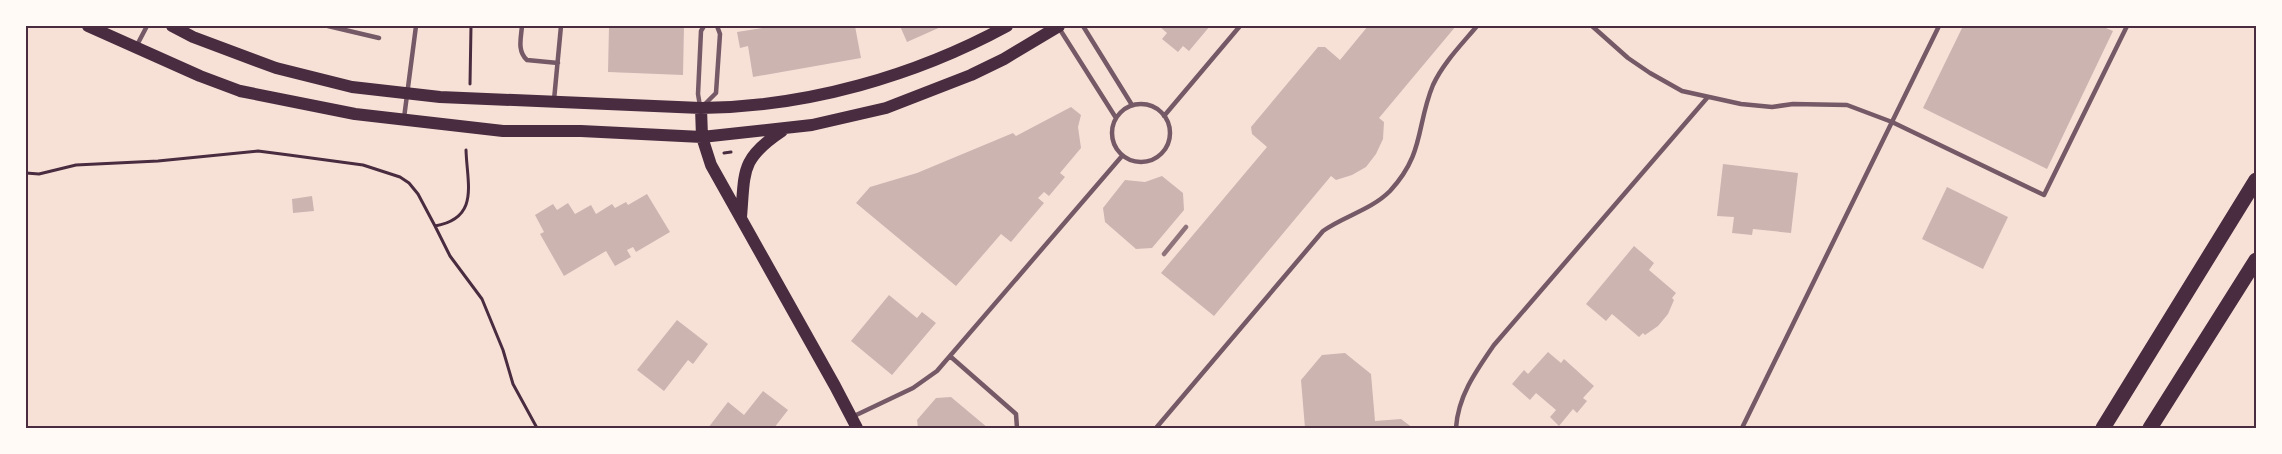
<svg xmlns="http://www.w3.org/2000/svg" width="2282" height="454" viewBox="0 0 2282 454" font-family="Roboto,sans-serif">
<style>
.building{fill:#ccb4b1}
.lines{fill:none;stroke-linecap:round;stroke-linejoin:round}
.path{stroke:#4a2c40;stroke-width:3}
.service{stroke:#755966;stroke-width:4.5}
.secondary{stroke:#4a2c40;stroke-width:12}
.motorway{stroke:#4a2c40;stroke-width:15}
.rail{stroke:#8f747c;stroke-width:4.5}
.neatline{fill:none;stroke:#4a2c40;stroke-width:2}
</style>
<rect width="100%" height="100%" fill="#f7e1d7"/>
<path class="building" d="M609,26H684L683,75L608,72Z
M776,26H855L861,58L753,77L748,46L740,48L737,32Z
M900,26H943L907,42Z
M1159,26H1210L1189,51L1183,46L1178,52L1162,39L1167,33Z
M1368,26H1456L1379,118L1384,122L1383,139L1376,154L1366,167L1352,175L1336,180L1331,176L1214,316L1161,273L1267,147L1252,134L1251,127L1318,47H1325L1340,60Z
M1963,26H2101L2113,31L2047,169L1923,108Z
M1071,107L1081,115L1078,127L1081,148L1060,173L1065,177L1049,196L1044,192L1038,198L1044,203L1011,242L1001,234L956,286L856,203L870,187L917,173L1013,133L1016,136Z
M1723,164L1798,173L1791,233L1753,229L1752,235L1732,233L1734,217L1717,216Z
M1162,176L1183,193L1184,210L1152,248L1136,249L1105,222L1103,208L1125,180L1145,182Z
M1947,187L2008,217L1983,269L1922,239Z
M647,194L670,232L636,252L633,247L627,250L631,257L615,266L606,251L564,276L540,234L544,232L535,215L553,204L557,210L568,203L575,214L591,205L596,214L612,204L615,208L626,202L628,205Z
M312,196L314,211L293,213L292,199Z
M1634,246L1654,263L1649,270L1676,293L1672,298L1674,300L1668,314L1658,326L1645,335L1643,333L1639,337L1612,314L1606,321L1586,304Z
M889,295L917,318L922,312L936,323L892,375L851,341Z
M677,320L708,344L693,364L688,360L664,391L637,370Z
M1548,352L1561,363L1564,359L1594,386L1583,398L1587,401L1577,413L1573,409L1559,426L1550,417L1556,410L1536,393L1530,400L1512,384L1524,370L1528,374Z
M1345,353L1371,374L1375,421L1401,419L1413,428H1305L1301,380L1322,355Z
M763,391L788,410L774,428H708L728,402L744,415Z
M951,397L988,428H918L917,420L936,398Z"/>
<g class="lines">
<path class="path" d="M470,84L471,26
M466,150C467,184 480,218 435,226L450,256L482,299L503,350L513,384L537,428
M724,153L731,152
M26,173L39,174L76,165L158,161L258,151L289,155L363,165L400,177L409,183L418,194L435,226"/>
<path class="service" d="M328,26L379,38
M522,26C521,38 517,51 527,60L558,63
M1083,26L1132,105
M1592,26L1628,58L1650,73L1682,91L1741,104L1772,107L1793,104L1847,105L1892,122L2044,195L2127,26
M1059,28L1116,118
M137,45L147,26
M554,100L561,26
M1112 133a29 29 0 1 1 58 0a29 29 0 1 1-58 0Z
M705,104L716,93L720,34L717,26
M700,106L698,94L701,31L704,26
M1164,116L1240,26
M404,118L416,26
M951,357L1016,414L1017,428
M852,417L913,388L937,371L1122,156
M1156,428L1323,231C1344,216 1371,210 1390,191C1425,153 1416,126 1433,85C1443,63 1462,44 1477,26
M1456,428C1458,396 1476,371 1494,345L1707,98
M1742,428L1939,26"/>
<path class="secondary" d="M88,26L200,76L240,91L355,114L503,131H581L702,137L812,125L886,108L971,75L1004,59L1059,26
M172,26L193,37L276,68L352,87L440,97L701,108C807,107 915,76 1007,26
M701,108L702,137L711,165L835,386L857,428
M741,217C745,171 740,159 782,131"/>
<path class="motorway" d="M2103,428L2256,180
M2150,428L2256,260"/>
<path class="rail" d="M1164,254L1186,227"/>
</g>
<rect width="2282" height="454" fill="none" stroke="#fffaf5" stroke-width="54"/>
<rect x="27" y="27" width="2228" height="400" class="neatline"/>
</svg>
